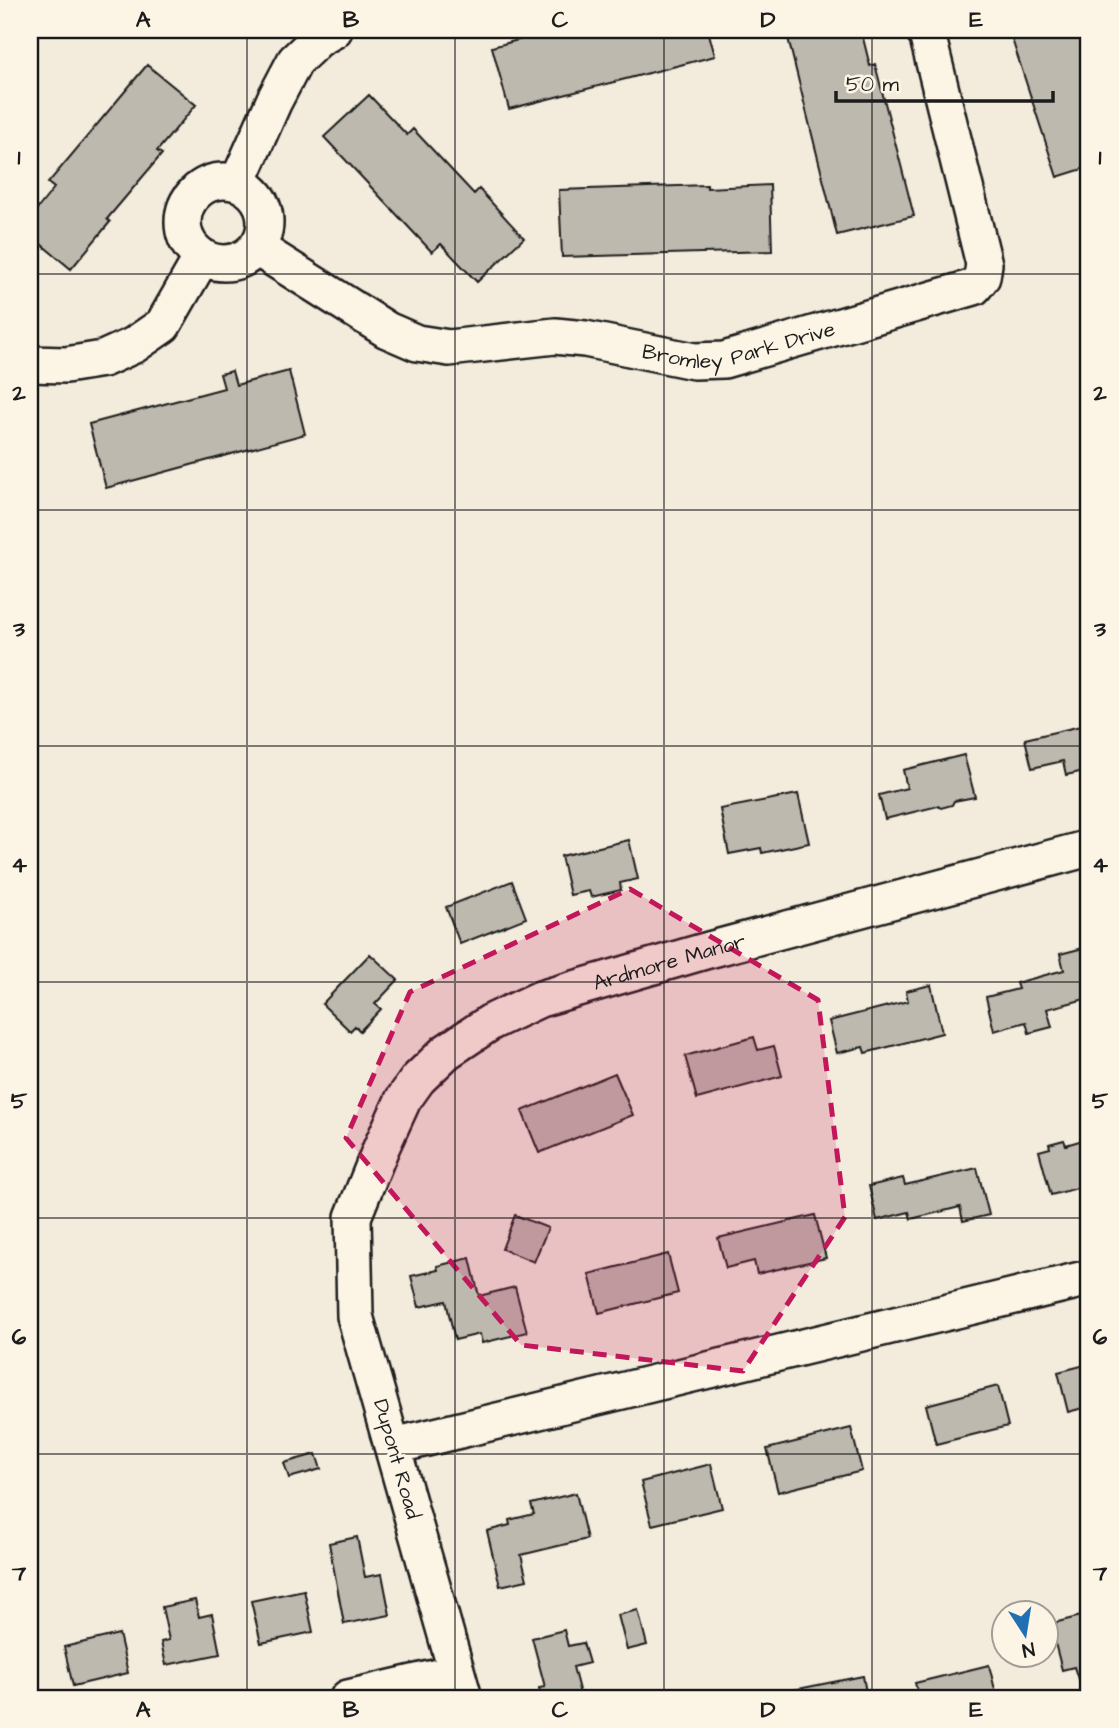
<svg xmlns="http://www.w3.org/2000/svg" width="1119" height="1728" viewBox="0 0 1119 1728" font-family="'Architects Daughter',sans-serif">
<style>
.building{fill:#beb9ae;stroke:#1c1c1c;stroke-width:2}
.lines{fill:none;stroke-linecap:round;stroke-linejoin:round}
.minor-casing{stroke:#1c1c1c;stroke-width:40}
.minor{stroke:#fcf5e5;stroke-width:35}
.marked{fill:#c2185b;fill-opacity:0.2;stroke:#c2185b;stroke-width:5;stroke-dasharray:14 9;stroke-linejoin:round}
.grid{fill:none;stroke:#1c1c1c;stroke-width:2;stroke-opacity:0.55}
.labels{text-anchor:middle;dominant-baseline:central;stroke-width:6;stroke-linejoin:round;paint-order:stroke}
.street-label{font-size:21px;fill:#1c1c1c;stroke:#fcf5e5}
.neatline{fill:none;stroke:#1c1c1c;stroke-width:2.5}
.grid-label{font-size:23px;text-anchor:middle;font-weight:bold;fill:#1c1c1c}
</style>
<rect width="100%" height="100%" fill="#f3ecdd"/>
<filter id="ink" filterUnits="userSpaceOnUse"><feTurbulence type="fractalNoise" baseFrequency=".0143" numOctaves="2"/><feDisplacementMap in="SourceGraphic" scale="14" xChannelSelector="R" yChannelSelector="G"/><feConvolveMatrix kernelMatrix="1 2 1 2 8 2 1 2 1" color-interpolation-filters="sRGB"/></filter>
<g filter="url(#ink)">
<path class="building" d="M555,30H708L715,56L509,109L492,47Z
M786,30H861L870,66L875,64L914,216L837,235Z
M1009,30H1085L1089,43V167L1057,177Z
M147,65L196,105L157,151L162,154L107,219L110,222L71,269L30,235V218L54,188L48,183Z
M369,95L407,135L413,129L474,194L479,189L524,238L477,282L441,244L432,252L324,137Z
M707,185V188L770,185L772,251L562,257L559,190Z
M232,371L236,385L289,371L305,434L106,488L89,424L224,388L220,374Z
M1089,724V770L1066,775L1063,761L1032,768L1025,739Z
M964,755L975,797L954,801L952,805L941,808L938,806L885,819L879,795L907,788L903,770Z
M798,794L809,843L762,853L761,848L729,854L720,809Z
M629,840L638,879L620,883L621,890L591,897L589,891L570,895L561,856Z
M512,881L526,918L460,944L446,907Z
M1087,947L1089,958V998L1047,1009L1052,1027L1029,1033L1026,1022L994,1031L986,997L1018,989L1016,983L1064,970L1060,954Z
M370,954L398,980L375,1004L381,1009L360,1031L355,1026L350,1031L322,1004Z
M931,985L942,1033L865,1053L863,1047L837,1053L829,1021L908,1001L906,991Z
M754,1037L758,1050L774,1046L782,1076L697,1099L685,1056Z
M615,1073L633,1115L539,1153L522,1111Z
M1089,1138V1185L1051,1195L1039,1151L1050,1148L1049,1144L1064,1140L1066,1145Z
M977,1168L989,1215L963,1221L960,1207L911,1219L909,1212L877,1220L869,1186L903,1178L905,1185Z
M515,1215L548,1228L534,1262L502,1249Z
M815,1215L826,1258L757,1274L754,1261L726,1268L718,1238Z
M668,1254L678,1293L599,1313L589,1274Z
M470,1258L479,1296L515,1287L527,1332L482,1343L480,1334L455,1340L446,1301L419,1307L411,1276L438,1270L437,1266Z
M1089,1364V1417L1085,1418L1083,1408L1068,1412L1058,1372Z
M998,1386L1008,1426L936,1444L926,1405Z
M851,1428L862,1471L778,1492L767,1449Z
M316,1454L321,1469L289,1478L284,1463Z
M711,1464L722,1508L652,1525L641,1482Z
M576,1493L587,1539L521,1555L527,1580L500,1586L487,1531L510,1525L509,1520L534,1514L531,1504Z
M357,1537L365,1577L382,1574L390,1615L344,1624L329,1543Z
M304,1590L313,1632L261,1643L251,1601Z
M195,1600L199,1617L212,1614L220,1654L166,1665L161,1642L169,1640L162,1607Z
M638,1610L647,1645L627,1650L618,1615Z
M1085,1615L1089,1631V1676L1078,1679L1074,1667L1062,1670L1050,1624Z
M564,1630L568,1646L583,1643L589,1663L573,1667L581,1698H541L539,1688L545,1687L532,1638Z
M119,1634L128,1673L73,1686L64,1647Z
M989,1665L997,1698H919L915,1683Z
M863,1676L867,1698H794L793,1690Z"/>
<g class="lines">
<defs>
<g id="minor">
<circle cx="224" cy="222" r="41"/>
<path d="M238,182L274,101L295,61L318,39L334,30"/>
<path id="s1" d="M257,248L387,330L417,343L449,348L555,336L585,339L694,361L724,360L974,287L982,277L984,264L928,38L924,30"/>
<path d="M30,364L66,365L103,359L134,345L163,325L202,257"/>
<path d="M394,1446L1089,1278"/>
<path d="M348,1698L456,1673"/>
<path id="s2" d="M464,1698L355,1316L353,1217L381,1148L403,1100L418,1079L446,1052L491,1022L540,999L705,951L1089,848"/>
</g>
</defs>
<use href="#minor" class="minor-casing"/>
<use href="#minor" class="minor"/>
</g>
</g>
<path class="marked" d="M630,889L818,1000L845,1217L743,1371L521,1345L346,1138L410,992Z"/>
<path class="grid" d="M247,30V1698M455,30V1698M664,30V1698M872,30V1698M30,274H1089M30,510H1089M30,746H1089M30,982H1089M30,1218H1089M30,1454H1089"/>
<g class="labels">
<g class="street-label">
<text stroke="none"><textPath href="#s1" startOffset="513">Bromley Park Drive</textPath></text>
<text stroke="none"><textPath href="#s2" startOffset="931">Ardmore Manor</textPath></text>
<text transform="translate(397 1459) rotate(74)">Dupont Road</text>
</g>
</g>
<rect width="1119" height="1728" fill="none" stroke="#fcf5e5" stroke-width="77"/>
<g transform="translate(1025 1634) rotate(168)"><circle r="33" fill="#fcf5e5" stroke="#a29e95" stroke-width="2"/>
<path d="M0-5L12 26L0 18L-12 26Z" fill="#1f6fb2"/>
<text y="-10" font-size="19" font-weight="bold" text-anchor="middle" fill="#1c1c1c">N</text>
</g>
<path d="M836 91v10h217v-10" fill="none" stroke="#1c1c1c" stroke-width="3.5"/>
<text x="846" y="91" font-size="21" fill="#1c1c1c" stroke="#fcf5e5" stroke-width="5" paint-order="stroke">50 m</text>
<rect x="38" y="38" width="1042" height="1652" class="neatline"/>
<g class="grid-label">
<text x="143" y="27">A</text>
<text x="351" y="27">B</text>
<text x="560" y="27">C</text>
<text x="768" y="27">D</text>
<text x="976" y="27">E</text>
<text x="19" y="164">1</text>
<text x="1100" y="164">1</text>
<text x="19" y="400">2</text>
<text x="1100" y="400">2</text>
<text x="19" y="636">3</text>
<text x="1100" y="636">3</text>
<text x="19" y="872">4</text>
<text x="1100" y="872">4</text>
<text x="19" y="1108">5</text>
<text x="1100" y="1108">5</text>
<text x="19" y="1344">6</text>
<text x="1100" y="1344">6</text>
<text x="19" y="1580">7</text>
<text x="1100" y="1580">7</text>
<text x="143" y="1717">A</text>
<text x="351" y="1717">B</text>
<text x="560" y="1717">C</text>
<text x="768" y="1717">D</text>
<text x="976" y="1717">E</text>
</g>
</svg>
